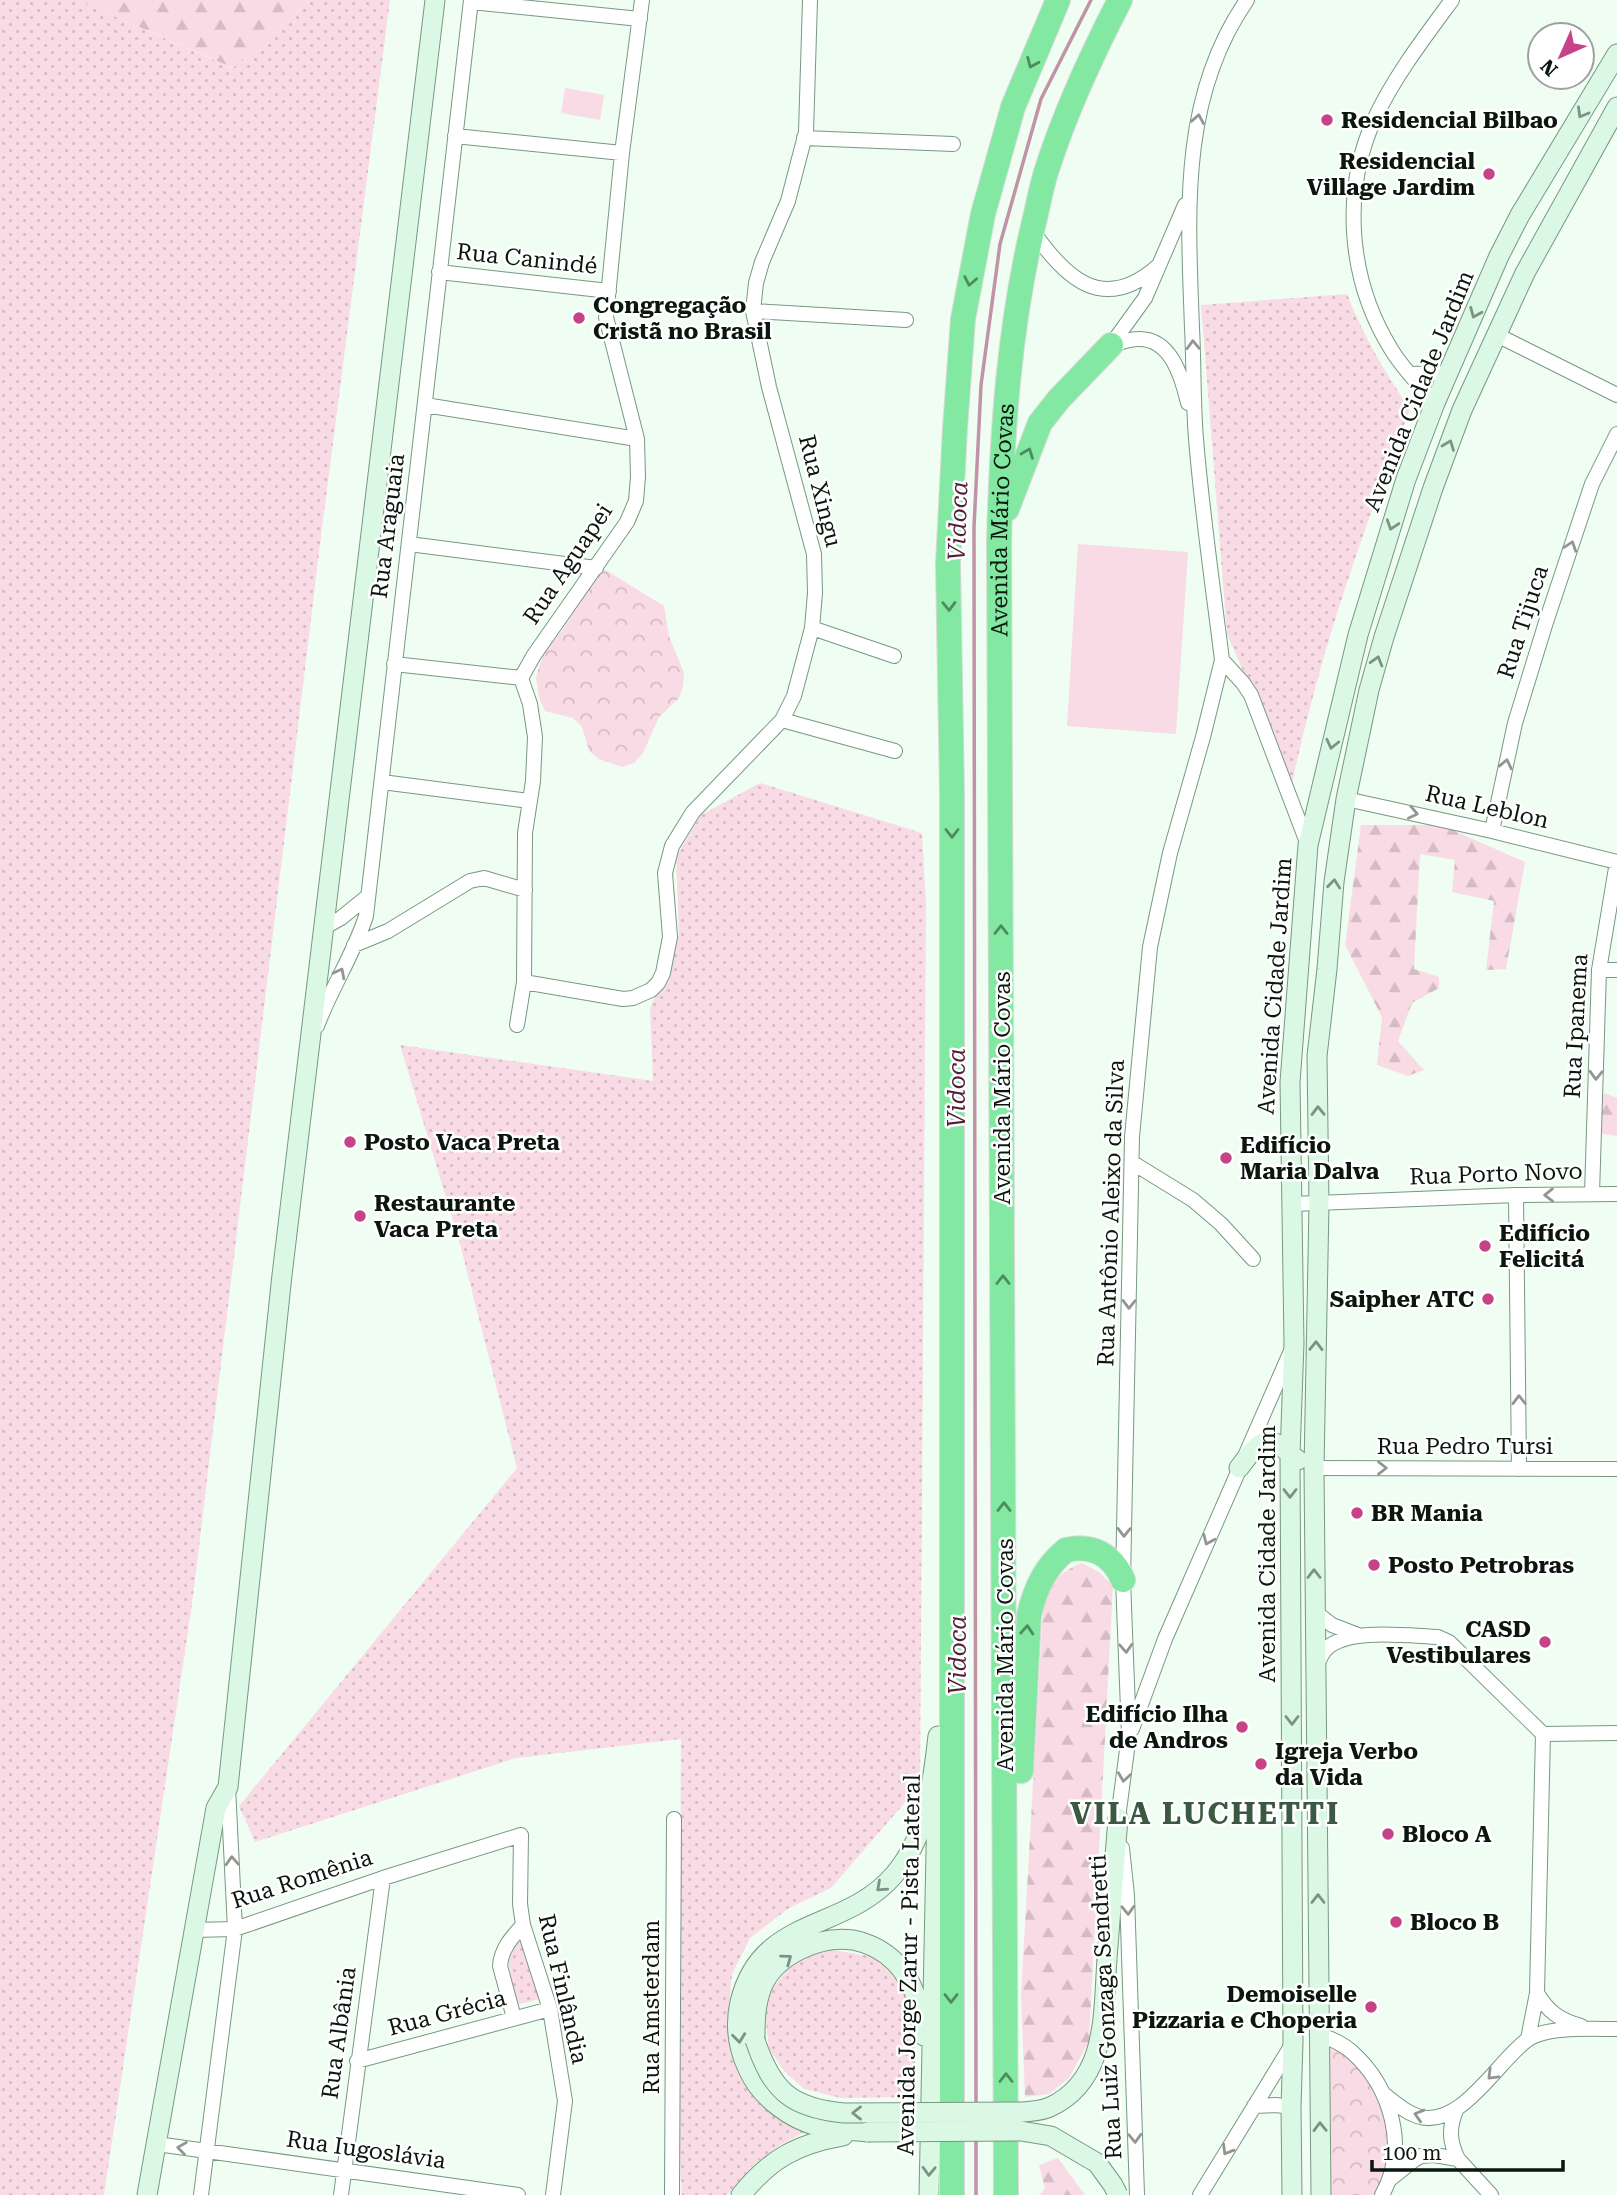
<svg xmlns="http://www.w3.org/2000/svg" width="1617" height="2195" viewBox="0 0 1617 2195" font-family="'Roboto Serif',serif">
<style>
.grass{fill:url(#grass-dots)}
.forest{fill:url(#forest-firs)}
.park{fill:url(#park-crowns)}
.pitch{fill:#f9dbe6}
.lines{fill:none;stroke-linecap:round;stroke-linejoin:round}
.stream{stroke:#c193a6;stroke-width:3.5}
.minor-casing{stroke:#789880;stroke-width:16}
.secondary-casing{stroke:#789880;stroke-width:21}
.motorway-casing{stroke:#d8dad8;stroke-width:26}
.minor{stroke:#fff;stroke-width:14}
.secondary{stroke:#daf8e3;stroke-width:19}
.motorway{stroke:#82e8a2;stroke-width:24}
.secondary-bridge-casing{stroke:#789880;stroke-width:21;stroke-linecap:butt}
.secondary-bridge{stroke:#daf8e3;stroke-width:19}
.oneway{stroke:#4c8a5f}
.oneway2{stroke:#7c9283}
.oneway3{stroke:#919693}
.poi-dot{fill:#c74387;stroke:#fff;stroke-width:2.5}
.labels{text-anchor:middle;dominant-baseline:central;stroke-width:5;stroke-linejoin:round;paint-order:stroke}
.poi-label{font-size:23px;font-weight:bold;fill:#0a160e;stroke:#fff;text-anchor:start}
.street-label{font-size:23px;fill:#0a160e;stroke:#fff}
.water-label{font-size:24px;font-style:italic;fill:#551c39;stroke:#fff}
.district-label{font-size:30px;font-weight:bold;letter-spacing:2px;fill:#3b5843;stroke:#fff}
</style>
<defs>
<pattern id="grass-dots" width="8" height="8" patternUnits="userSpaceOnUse" patternTransform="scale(1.75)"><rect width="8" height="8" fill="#f9dbe6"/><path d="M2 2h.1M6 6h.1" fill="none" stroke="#d4bbc4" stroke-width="1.8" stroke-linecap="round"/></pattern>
<pattern id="forest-firs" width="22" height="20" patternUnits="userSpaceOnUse" patternTransform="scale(1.75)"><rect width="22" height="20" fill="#f9dbe6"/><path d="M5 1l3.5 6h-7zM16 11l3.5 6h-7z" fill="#d4bbc4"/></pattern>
<pattern id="park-crowns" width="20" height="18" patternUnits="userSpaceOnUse" patternTransform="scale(1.75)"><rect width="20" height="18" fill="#f9dbe6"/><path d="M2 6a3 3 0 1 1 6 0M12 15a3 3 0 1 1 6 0" fill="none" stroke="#d4bbc4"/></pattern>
</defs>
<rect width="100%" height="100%" fill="#f0fdf3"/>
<path class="grass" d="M0,0H78L232,68L310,0H390L322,528L192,1604L104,2195H0Z
M1347,294C1363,335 1385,373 1410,409C1362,532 1320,653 1292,783L1227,634L1201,305Z
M760,783L922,833L926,905L920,1785L831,1888L789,1908L750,1938L732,1974L727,2025L738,2073L770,2111L806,2131L780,2145L754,2164L727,2195H682L679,2139L681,1739L516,1758L255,1842L239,1806L517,1468L460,1244L400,1045L653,1081L650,1008L679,934L676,857L701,815Z
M520,1939L539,1999L517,2005L508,1960L512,1949Z
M828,1949L874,1957L901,1984L911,2014L915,2053V2097L841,2098L804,2089L785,2072L769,2049L765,2013L771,1990L793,1963Z"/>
<path class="forest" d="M78,0H310L233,68Z
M1361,825H1441L1525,862L1506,969L1486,970L1494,901L1452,892L1455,860L1420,854L1414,969L1439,977V988L1412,1003L1398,1041L1424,1070L1408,1076L1377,1065L1382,1017L1345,945Z
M1604,1093L1617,1098V1136L1597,1133Z
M1082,1563L1099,1572L1113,1586L1089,2041L1069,2078L1049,2094L1025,2097L1021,1994L1043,1608C1051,1582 1057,1573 1082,1563Z
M1058,2158L1085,2195H1039L1045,2189L1039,2165Z"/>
<path class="park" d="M604,569L664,606L669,636L684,673L683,686L679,698L659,717L643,753L634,763L622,767L599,759L589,751L582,727L573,718L545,711L539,698L536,677L544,652L561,632L600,571Z
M1319,2034L1366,2066L1394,2133L1382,2195H1321Z"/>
<path class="pitch" d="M565,88L604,95L600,120L561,113Z
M1078,544L1188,552L1176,734L1067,726Z"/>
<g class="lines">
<path class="stream" d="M976,2107L974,527L981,385L1000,244L1041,99L1091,0
M976,2139V2195"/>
<defs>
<path id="minor" d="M1247,0C1179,98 1188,214 1192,328C1194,365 1193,402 1196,439C1202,513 1213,587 1222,660L1243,683L1251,695L1308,845
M471,2L640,19
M455,136L622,153
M804,138L953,144
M1032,230C1065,278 1103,315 1158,266
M439,272L609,291
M753,311L906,320
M1497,335L1617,395
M1111,345L1145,298L1185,205
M1111,345C1120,343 1129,339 1138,339C1171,338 1182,377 1188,403
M1410,374L1449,373
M1435,403C1420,386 1403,369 1391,349C1349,281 1341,194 1374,120C1394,77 1424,38 1452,0
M425,405L637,439
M409,544L596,568
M812,628L894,656
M394,664L521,678
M782,720L895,751
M382,782L529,801
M1346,799L1492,831L1617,862
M1492,831L1515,723L1546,622L1592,484L1617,434
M325,927L341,918L367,897
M354,945L388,931L470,881L484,878L525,890
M1599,970H1617
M524,982L623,999L633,998L651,990L658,983L663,973L670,937L665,873L672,846L693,812L782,720L794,696L812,628L815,593L814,554L769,387L753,311L756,283L762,262L788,201L806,132L810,0
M517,1025L524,982L525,833L533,781L535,737L530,704L521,678L534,655L627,522L636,501L638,477L637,439L606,317L622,153L642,0
M317,1026C331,988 354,954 366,916L471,0
M1133,1163L1193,1200L1221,1224L1253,1259
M1592,1194L1599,970L1617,862
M1516,1195L1519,1469
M1292,1204L1516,1195L1617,1194
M1314,1468L1617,1469
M1314,1611L1332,1625L1358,1635
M1317,1664C1319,1660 1322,1654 1325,1650C1346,1627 1409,1636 1438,1637L1449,1642L1543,1734L1617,1733
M1132,1729L1165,1639L1291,1351
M1119,1828L1118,1818L1129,1735L1123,1580L1132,1137L1150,947L1170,853L1203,737L1222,660
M1122,1848L1127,1895L1137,2195
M193,1930L235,1929L383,1878L521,1835L520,1904L523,1925L550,2009L565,2101L553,2195
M1537,1993C1548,2012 1560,2020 1581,2026
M514,2018L500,1966C501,1949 512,1937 523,1925
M1319,2034C1331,2039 1342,2043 1352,2052C1391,2087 1409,2148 1382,2195
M1528,2039L1537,1993L1543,1734
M357,2061L550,2009
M1385,2095C1395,2103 1405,2112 1417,2116C1459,2131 1497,2062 1527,2040C1546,2026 1593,2029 1617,2029
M1254,2106L1276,2105L1291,2107
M1456,2110C1449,2128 1449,2141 1458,2159
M157,2144L518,2195
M1389,2180L1414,2160L1421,2156L1434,2155L1458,2159L1491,2195
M201,2195L235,1929L228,1787
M341,2195L383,1878
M672,2195L674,1819
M1200,2195L1293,2043"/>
<path id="secondary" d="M1239,1468C1247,1458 1259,1437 1275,1443C1283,1446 1290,1455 1298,1460
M1107,1959L1118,1818
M755,2040C755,2022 755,2005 762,1987C775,1955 820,1935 853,1940C868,1943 884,1951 895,1962C915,1982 921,2010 924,2036
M868,2132C852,2130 835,2131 820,2127C790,2119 761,2098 748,2069C738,2048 735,2024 740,2002C761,1915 844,1933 894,1875C928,1835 932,1786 938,1736
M147,2195L216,1808L228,1787L282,1275L435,0
M741,2195C770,2159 797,2144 843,2136
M929,2195L937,1803
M1292,2195L1291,2107L1293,2042L1290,1455L1294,1343L1290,1082L1308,845L1358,635L1406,479L1435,403L1499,256L1520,215L1617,54
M1321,2195L1314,1468L1319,1204L1317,1056L1327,969L1334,882L1346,799L1369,690L1384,637L1433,488L1462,410L1525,273L1617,107"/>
<g id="motorway">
<path d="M1007,509L1040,423L1059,399L1111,345"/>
<path d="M1021,1771L1029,1615C1035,1589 1045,1567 1066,1550C1092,1544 1113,1555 1123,1580"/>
<path d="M952,2195V794L948,564L955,428L963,319L983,214L1013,107L1058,0"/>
<path id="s1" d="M1006,2195L999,541C1002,432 1009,324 1035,218C1039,201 1042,183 1048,166C1067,108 1092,54 1120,0"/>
</g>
</defs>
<use href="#minor" class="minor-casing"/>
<use href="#secondary" class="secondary-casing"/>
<use href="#motorway" class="motorway-casing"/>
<use href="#minor" class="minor"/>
<use href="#secondary" class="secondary"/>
<use href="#motorway" class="motorway"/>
<defs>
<path id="secondary-bridge" d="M755,2040C772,2091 791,2108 844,2113L1023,2112C1032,2111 1042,2111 1050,2107C1108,2080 1103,2013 1107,1959
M868,2132L1021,2131L1051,2136L1097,2163L1113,2185L1118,2195"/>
</defs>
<use href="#secondary-bridge" class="secondary-bridge-casing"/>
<use href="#secondary-bridge" class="secondary-bridge"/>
</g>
<defs><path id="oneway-chevron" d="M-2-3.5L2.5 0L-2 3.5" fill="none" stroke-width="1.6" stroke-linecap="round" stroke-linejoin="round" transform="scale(1.75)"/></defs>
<g class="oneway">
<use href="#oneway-chevron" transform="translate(1032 63) rotate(113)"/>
<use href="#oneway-chevron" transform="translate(970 281) rotate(101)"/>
<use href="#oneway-chevron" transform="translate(1028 453) rotate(-69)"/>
<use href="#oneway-chevron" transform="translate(949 606) rotate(89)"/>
<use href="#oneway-chevron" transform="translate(952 833) rotate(90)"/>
<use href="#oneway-chevron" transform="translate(1001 930) rotate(-90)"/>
<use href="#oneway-chevron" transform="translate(1003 1280) rotate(-90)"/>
<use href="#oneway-chevron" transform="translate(1004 1507) rotate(-90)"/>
<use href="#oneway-chevron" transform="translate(1027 1630) rotate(-86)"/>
<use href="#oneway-chevron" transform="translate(951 1998) rotate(90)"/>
<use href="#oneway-chevron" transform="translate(1006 2078) rotate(-90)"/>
</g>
<g class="oneway2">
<use href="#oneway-chevron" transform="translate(1582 113) rotate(120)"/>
<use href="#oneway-chevron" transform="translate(1475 313) rotate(113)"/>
<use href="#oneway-chevron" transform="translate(1449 445) rotate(-69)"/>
<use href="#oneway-chevron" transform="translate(1392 525) rotate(108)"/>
<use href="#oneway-chevron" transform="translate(1377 661) rotate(-74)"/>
<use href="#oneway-chevron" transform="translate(1332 744) rotate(103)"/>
<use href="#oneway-chevron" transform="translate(1334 884) rotate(-84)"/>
<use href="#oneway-chevron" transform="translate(1318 1111) rotate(-91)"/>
<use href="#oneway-chevron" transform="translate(1316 1346) rotate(-89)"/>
<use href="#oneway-chevron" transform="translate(1290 1493) rotate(90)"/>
<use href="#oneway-chevron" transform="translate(1314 1574) rotate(-90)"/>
<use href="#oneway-chevron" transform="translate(1292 1720) rotate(90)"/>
<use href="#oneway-chevron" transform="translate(881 1887) rotate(138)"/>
<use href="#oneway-chevron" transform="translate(1318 1899) rotate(-90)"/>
<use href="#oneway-chevron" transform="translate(787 1959) rotate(-36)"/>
<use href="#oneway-chevron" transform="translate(739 2038) rotate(83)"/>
<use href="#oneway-chevron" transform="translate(857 2113) rotate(180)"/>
<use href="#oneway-chevron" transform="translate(1320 2127) rotate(-91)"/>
<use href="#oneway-chevron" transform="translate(929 2171) rotate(92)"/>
</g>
<g class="oneway3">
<use href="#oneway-chevron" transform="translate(1198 119) rotate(-80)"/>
<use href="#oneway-chevron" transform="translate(1193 345) rotate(-92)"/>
<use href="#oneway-chevron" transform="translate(1571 546) rotate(-72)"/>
<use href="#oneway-chevron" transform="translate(1506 764) rotate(-78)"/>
<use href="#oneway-chevron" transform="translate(1413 813) rotate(12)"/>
<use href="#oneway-chevron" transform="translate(340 973) rotate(-63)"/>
<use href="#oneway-chevron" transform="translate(1596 1075) rotate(92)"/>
<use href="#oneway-chevron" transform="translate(1549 1195) rotate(179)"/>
<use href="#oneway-chevron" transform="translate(1129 1304) rotate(91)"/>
<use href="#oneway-chevron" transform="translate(1519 1400) rotate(-91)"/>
<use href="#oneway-chevron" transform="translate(1382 1468)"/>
<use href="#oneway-chevron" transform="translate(1124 1532) rotate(91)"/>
<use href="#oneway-chevron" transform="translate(1208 1540) rotate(114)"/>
<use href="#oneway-chevron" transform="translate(1126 1648) rotate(87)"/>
<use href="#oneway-chevron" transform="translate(1124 1777) rotate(98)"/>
<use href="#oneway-chevron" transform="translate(232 1861) rotate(-93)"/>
<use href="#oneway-chevron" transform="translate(1128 1910) rotate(88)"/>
<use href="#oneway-chevron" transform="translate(1492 2075) rotate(135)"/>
<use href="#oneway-chevron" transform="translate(1419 2115) rotate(-164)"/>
<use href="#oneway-chevron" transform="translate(1135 2138) rotate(88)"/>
<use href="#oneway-chevron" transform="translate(182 2148) rotate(-172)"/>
<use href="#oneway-chevron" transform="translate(1227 2150) rotate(121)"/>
</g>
<g class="poi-dot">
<circle cx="1327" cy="120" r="7"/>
<circle cx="1489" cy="174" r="7"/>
<circle cx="579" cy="318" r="7"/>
<circle cx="350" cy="1142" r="7"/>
<circle cx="1226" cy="1158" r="7"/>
<circle cx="360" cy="1216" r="7"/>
<circle cx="1485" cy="1246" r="7"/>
<circle cx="1488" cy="1299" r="7"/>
<circle cx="1357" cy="1513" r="7"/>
<circle cx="1374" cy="1565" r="7"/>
<circle cx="1545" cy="1642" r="7"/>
<circle cx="1242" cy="1727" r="7"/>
<circle cx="1261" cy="1764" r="7"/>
<circle cx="1388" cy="1834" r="7"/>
<circle cx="1396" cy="1922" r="7"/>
<circle cx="1371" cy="2007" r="7"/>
</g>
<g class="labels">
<g class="poi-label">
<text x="1341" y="120">Residencial Bilbao</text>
<text x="1475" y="161" text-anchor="end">Residencial<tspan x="1475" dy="26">Village Jardim</tspan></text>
<text x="593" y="305">Congregação<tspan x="593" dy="26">Cristã no Brasil</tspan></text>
<text x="364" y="1142">Posto Vaca Preta</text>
<text x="1240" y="1145">Edifício<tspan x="1240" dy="26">Maria Dalva</tspan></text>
<text x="374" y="1203">Restaurante<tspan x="374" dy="26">Vaca Preta</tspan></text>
<text x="1499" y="1233">Edifício<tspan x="1499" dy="26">Felicitá</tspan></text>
<text x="1474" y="1299" text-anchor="end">Saipher ATC</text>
<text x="1371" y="1513">BR Mania</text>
<text x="1388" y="1565">Posto Petrobras</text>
<text x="1531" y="1629" text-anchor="end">CASD<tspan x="1531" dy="26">Vestibulares</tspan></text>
<text x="1228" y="1714" text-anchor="end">Edifício Ilha<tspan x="1228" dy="26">de Andros</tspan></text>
<text x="1275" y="1751">Igreja Verbo<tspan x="1275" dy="26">da Vida</tspan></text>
<text x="1402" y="1834">Bloco A</text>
<text x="1410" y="1922">Bloco B</text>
<text x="1357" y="1994" text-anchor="end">Demoiselle<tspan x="1357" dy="26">Pizzaria e Choperia</tspan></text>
</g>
<g class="street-label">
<text transform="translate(527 259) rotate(6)">Rua Canindé</text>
<text transform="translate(1419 391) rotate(-68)">Avenida Cidade Jardim</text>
<text transform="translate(820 491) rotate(76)">Rua Xingu</text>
<text stroke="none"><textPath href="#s1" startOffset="1675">Avenida Mário Covas</textPath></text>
<text transform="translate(388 526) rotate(-83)">Rua Araguaia</text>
<text transform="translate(568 564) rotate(-56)">Rua Aguapei</text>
<text transform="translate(1523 622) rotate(-72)">Rua Tijuca</text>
<text transform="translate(1487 807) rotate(13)">Rua Leblon</text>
<text transform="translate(1275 986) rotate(-86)">Avenida Cidade Jardim</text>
<text transform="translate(1576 1026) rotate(-87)">Rua Ipanema</text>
<text transform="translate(1002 1088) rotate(-90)">Avenida Mário Covas</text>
<text transform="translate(1496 1174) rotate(-2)">Rua Porto Novo</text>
<text transform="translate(1111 1213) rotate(-88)">Rua Antônio Aleixo da Silva</text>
<text x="1465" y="1446">Rua Pedro Tursi</text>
<text transform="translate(1267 1554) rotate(-90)">Avenida Cidade Jardim</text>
<text transform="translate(1005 1655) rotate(-90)">Avenida Mário Covas</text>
<text transform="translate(302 1879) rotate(-18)">Rua Romênia</text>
<text transform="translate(909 1965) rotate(-89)">Avenida Jorge Zarur - Pista Lateral</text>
<text transform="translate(563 1989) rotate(77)">Rua Finlândia</text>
<text transform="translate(651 2007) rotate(-90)">Rua Amsterdam</text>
<text transform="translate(1106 2007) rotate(-93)">Rua Luiz Gonzaga Sendretti</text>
<text transform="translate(447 2013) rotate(-15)">Rua Grécia</text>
<text transform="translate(339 2033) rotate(-82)">Rua Albânia</text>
<text transform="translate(366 2150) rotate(8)">Rua Iugoslávia</text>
</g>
<g class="water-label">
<text transform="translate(958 521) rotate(-88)">Vidoca</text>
<text transform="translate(957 1088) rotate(-90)">Vidoca</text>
<text transform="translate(958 1655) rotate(-90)">Vidoca</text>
</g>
<g class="district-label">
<text x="1205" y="1813">VILA LUCHETTI</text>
</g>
</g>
<g transform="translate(1561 56) rotate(225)"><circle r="33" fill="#ffffff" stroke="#9da29f" stroke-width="2"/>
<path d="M0-5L12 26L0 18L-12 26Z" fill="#c74387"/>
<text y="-10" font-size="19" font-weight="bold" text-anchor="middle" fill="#0a160e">N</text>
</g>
<path d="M1372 2160v10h191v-10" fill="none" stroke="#0a160e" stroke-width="3.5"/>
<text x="1382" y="2160" font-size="21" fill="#0a160e" stroke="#ffffff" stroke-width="5" paint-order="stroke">100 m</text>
</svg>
